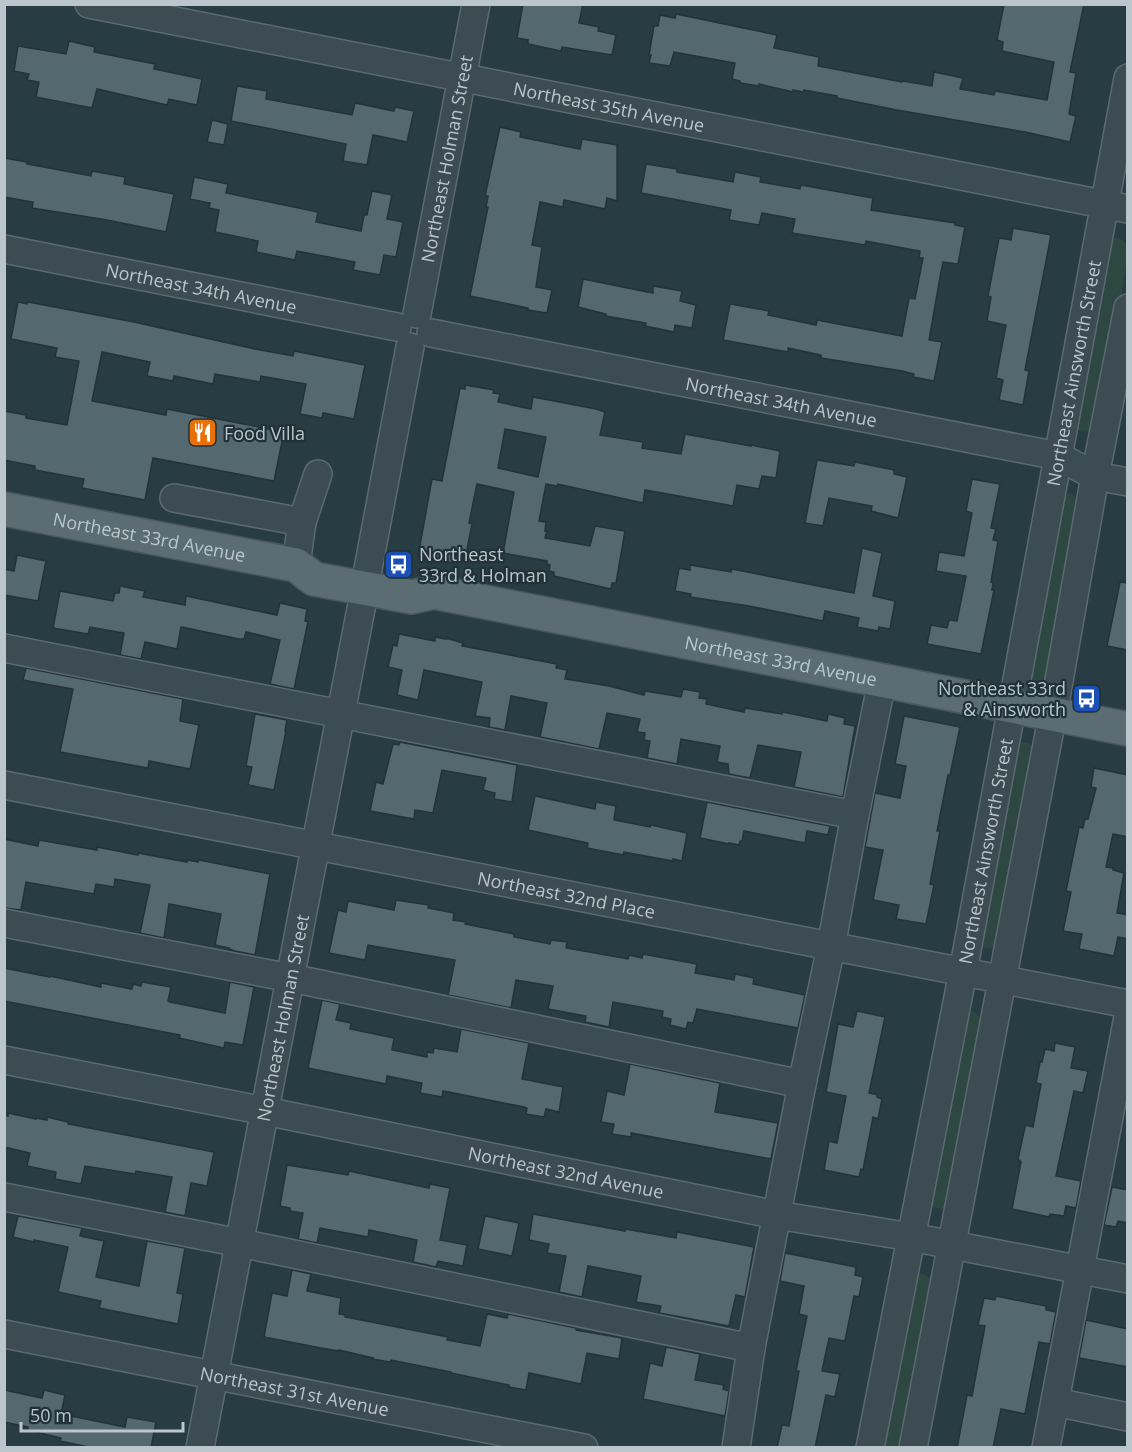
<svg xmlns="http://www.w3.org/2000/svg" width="1132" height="1452" viewBox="0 0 1132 1452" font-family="'Open Sans',sans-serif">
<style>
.green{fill:#2d4741}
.building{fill:#54686f;stroke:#23333a;stroke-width:1.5;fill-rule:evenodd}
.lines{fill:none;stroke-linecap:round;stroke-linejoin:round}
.minor-casing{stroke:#5b6970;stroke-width:30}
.major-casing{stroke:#49585f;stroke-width:36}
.minor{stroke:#3d4c52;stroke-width:27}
.major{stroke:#5b6c72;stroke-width:33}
.labels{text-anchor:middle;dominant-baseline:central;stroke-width:4.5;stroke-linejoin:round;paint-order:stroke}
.street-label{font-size:18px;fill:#bac6cc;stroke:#213138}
.poi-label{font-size:18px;fill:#bac6cc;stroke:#213138;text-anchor:start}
</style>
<rect width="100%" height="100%" fill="#283c43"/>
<path class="green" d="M1111,238C1129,237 1127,248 1127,262L1097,424C1090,432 1083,435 1075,428Z
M1070,493L1082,502L1049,677L1044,684H1035L1028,678L1058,497Z
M1020,742L1028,743L1034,748L995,947C989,949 986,949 980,946L1014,746Z
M973,1011L981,1018L984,1027L948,1210L925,1206L965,1015Z
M923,1274L935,1281L903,1447L879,1448L911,1277Z"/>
<path class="building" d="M523,4H583L579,23L599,27L598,31L616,35L612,55L562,47L561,51L528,44V40L517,38Z
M1004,4H1084L1070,72L1076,73L1069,114L1076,116L1070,142L1025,132L897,110L837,98V96L804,90L803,92L793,90V92L759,84V86L740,83V81L732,79L735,63L674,52L670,66L649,63L651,55H649L654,26H658L660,15L675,18L676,14L777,35L774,48L819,57L818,66L902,82L903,81L932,86L934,72L963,78L960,89L994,95L995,91L1047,100L1054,62L1002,51L1003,42L997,40Z
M69,41L95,47L94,52L155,64L154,69L202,79L197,105L169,99L167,105L97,89L92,108L36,97L39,82L27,80L29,74L14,71L18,46L66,54Z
M237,86L267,91L266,99L352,115L355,103L394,111L395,107L414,111L407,142L373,135L367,165L343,161L346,144L231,121Z
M212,120L228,124L224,145L207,142Z
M500,127L521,132L520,137L580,149L582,139L617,145V201L607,198L605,209L564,200L563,207L540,202L532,245L542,247L536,287L552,290L547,313L528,310V308L470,296L488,207H486L488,196H485Z
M4,158L27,162V164L91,176L92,171L125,177L124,184L174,194L166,232L107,220L32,208L33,202L4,197Z
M646,164L677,169V172L733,182L735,172L761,177L760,182L800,189L801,185L873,198L871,210L955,223V225L965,227L958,264L943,262L941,272L929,340L942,342L934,381L913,377L914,374L902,371L821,358V355L788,348V352L723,340L730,304L769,311L768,315L816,325L817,320L902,336L909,298L915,299L923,258H919L920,251L866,241L865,245L792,233L795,219L762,213L759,225L729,220L731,210L641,193Z
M194,177L228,184L226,193L318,212L316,222L361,231L364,215H367L372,191L392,195L387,219L403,222L396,257L384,255L380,275L353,270L355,262L297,251L295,260L256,252L258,241L215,232L219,210L209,208L210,203L190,199Z
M1013,228L1051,235L1025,370L1029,371L1023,405L999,400L1003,380L996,378L1006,325L987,321L991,297L988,296L999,238L1011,240Z
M583,279L653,293V286L682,291L680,301L696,305L692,328L675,325L674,332L645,326L646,323L606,316V314L578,307Z
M18,302L27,304L28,302L134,322L255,349L293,356L294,351L365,365L354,419L323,413L322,418L300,414L306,384L261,376L260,382L215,374L213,384L174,376L173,381L147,376L150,362L102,352L92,401L166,415L167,409L284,432L274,481L153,458L145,500L82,488L84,479L35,470V466L4,460V411L26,415V418L67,425L79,361L55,357L57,348L11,339Z
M465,385L494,390L493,393L500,394L498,402L531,409L533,397L596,409L605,412L600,435L643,442L642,448L681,454L685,434L751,446V445L780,451L776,478L762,476L759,489L737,485L733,506L645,490L643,503L558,484L557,486L546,484L539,521L546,522L545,531H547L545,538L590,546L595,526L625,531L616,583H612L611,589L554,576V572L549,571L550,565L547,564V561L503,553L514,492L477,484L469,523L472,524L466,555L455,553L453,563L418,556L432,479L442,481L460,388L465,389ZM505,429L546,437L538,477L498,468Z
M817,460L854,466L855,462L894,470V474L907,477L898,518L871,511L872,506L829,498L823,526L805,523Z
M972,479L1000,484L991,528L996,529L993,540L998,541L991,582L993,583L992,590H994L981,654L927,644L931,625L947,628L949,620L957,621L966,576L936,571L939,552L964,556L972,513L966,511Z
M862,548L882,553L873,596L895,601L890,629L879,627L878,631L857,627L859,618L825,611L823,621L749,606L690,597L691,594L675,591L679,568L690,570V565L731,572L732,569L854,593Z
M17,555L46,561L38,601L4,595V569L14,571Z
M1120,582L1128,583V650L1107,646Z
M120,586L145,591L143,597L185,605L186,596L277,615L280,603L307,609L305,621L308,622L294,689L270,684L280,640L246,632L244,639H239L181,627L177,649L145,642L141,659L120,655L124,633L90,627L88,634L53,628L60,591L113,601L115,593H119Z
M399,634L435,641V637L446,639V638L463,643L462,646L557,664L556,668L567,670L565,679L609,686L644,695L645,691L681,697L683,689L700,692L699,698L707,699L706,704L744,712L745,708L782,714L783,712L827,721L828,714L845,718L844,724L855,726L843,797L794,787L801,752L758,745L750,778L729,774L728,764L717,762L720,746L681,739L677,764L647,758L650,741L644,740L645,733L637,732L640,719L607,713L599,749L540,737L547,703L511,696L505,730L489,727L490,718L475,716L482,682L424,670L418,700L397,695L402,670L388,667L393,645L397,646Z
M26,668L183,699L180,721L199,725L190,769L149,761L148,768L60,752L73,689L23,680Z
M255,714L287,720L285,731H286L274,790L248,785L252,767L246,766Z
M904,716L960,727L950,775H948L937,831H940L930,884L934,885L926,924L896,919L899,905L873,900L883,850L865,847L875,793L900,798L906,766L895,764Z
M400,742L517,765L512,802L494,799L495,793L483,790L486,778L442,770L433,813L415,810L414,819L370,811L376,782L383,784L393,744L399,745Z
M1094,768L1128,775V837L1113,834L1106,867L1113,868V870L1124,873L1117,913L1128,915V939L1118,937L1114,956L1079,949L1082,934L1063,931L1071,892L1066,891L1079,827L1083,828L1085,818L1088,819L1096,788L1091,787Z
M535,796L595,809L596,802L616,806L614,820L650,827L651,825L687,833L682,861L673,859V861L624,852L623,855L587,848L588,843L528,830Z
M707,802L830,826L828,835L807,831L805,843L744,831L742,841H740L739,845L729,843V844L700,838Z
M4,839L38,846L39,840L97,850V847L138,855V853L187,862V860L198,862L199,860L270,874L255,955L235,951L229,949V948L215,945L221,914L169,904L164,938L140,933L150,885L115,879L114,887L96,884L94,894L26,882L21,910L4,908Z
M396,900L429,905L428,908L454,913L453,920L466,922L465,924L514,934V937L550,944L551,940L567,942L566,948L628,959L629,955L642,958L643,954L697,964L695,973L734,980L735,974L754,978L753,984L805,995L798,1028L697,1009L693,1023L688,1022L686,1029L670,1025L671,1019L662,1017L663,1011L613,1002L609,1027L585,1022L586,1016L548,1009L553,986L516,980L511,1008L448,995L455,960L368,945L365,960L329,953L338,910L346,912L348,901L394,910Z
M4,968L50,977V976L101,987V983L132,989L133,984L141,986L142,982L171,987L168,1001L170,1002L225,1013L230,982L254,987L243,1045L225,1042L224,1048L179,1038L180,1035L4,1001Z
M322,1000L340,1004L336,1020L351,1023L350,1029L394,1038L392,1050L427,1057V1052L433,1053L434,1048L457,1052L461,1029L529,1043L522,1079L563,1087L559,1112L546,1109L544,1117L526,1114L527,1108L524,1107L443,1091L442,1097L420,1093L422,1083L387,1076L386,1084L308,1068Z
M857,1011L885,1017L869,1093L878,1095L877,1097L882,1099L878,1119L873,1117L863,1170L861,1169L859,1177L824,1170L829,1141L837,1143L846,1096L826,1092L838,1024L853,1027Z
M1055,1043L1075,1047L1071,1068L1088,1071L1083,1093L1074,1091L1056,1176L1081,1181L1076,1208L1066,1206L1064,1216L1050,1214L1049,1217L1012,1209L1021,1162L1018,1159L1025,1127L1026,1125L1033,1127L1041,1084L1036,1083L1040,1062H1042L1045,1049L1054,1051Z
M630,1064L720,1083L715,1112L778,1123L771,1159L631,1133V1137L612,1134L614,1124L601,1122L607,1091L624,1095Z
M8,1113L36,1119V1118L47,1120V1117L68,1122V1124L214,1152L207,1186L191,1183L185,1216L165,1212L172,1177L136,1171L135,1174L85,1166L81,1184L55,1179L56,1172L27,1166L30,1153L4,1147V1115L8,1116Z
M287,1165L348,1175L349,1171L429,1188L430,1184L450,1188L440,1240L467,1245L463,1266L438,1261L436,1267L413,1262L417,1240L369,1230L368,1237L320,1228L317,1243L298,1239L303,1213L290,1211V1208L280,1206Z
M1112,1187L1128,1190V1223L1118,1221L1116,1227L1104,1225Z
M533,1214L625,1231V1229L676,1238L677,1232L754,1247L745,1297L736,1295L729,1326L659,1313L661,1306L636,1302L641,1276L588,1266L582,1297L559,1292L566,1256L547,1253L549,1244L529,1240Z
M18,1216L82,1228L80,1236L104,1241L96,1277L139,1286L147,1241L185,1248L177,1293L183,1294L178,1324L99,1308L101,1301L58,1292L68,1247L34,1240V1242L13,1237Z
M485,1216L519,1223L512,1256L478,1249Z
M785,1253L856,1267L855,1275L863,1277L859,1297L854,1296L845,1341L829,1338L822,1371L840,1374L835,1397L826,1395L815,1448H777L782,1425L789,1426L799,1371H796L807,1316L799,1314L804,1286L780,1281Z
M292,1270L311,1274L307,1291L341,1298L339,1314L345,1315V1317L448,1337L447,1340L480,1346L487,1314L507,1318L508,1314L576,1328V1330L622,1338L619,1359L587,1353L581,1384L529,1373L526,1390L509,1387V1385L451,1373V1372L391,1360L390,1362L372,1359L373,1358L339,1350V1351L321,1348L264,1337L272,1293L287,1296Z
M996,1296L1046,1306V1310L1056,1312L1050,1344L1039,1342L1025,1414L1001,1409L993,1448H957L967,1395L972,1396L985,1326L978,1325L984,1298L995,1300Z
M1086,1320L1128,1329V1367L1079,1358Z
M666,1347L700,1354L695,1380L724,1385L723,1389L729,1391L725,1416L643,1399L650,1363L662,1366Z
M4,1390L42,1398L44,1390L65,1395L61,1414L125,1427L127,1417L156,1422L151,1448H93L60,1441L61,1438L27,1430L28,1427L4,1422Z"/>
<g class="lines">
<defs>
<g id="minor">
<path id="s1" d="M89,4L1128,209"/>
<path id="s2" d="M4,249L397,327"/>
<path id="s3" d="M417,314L476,4"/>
<path id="s4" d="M431,333L1058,456L1095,476L1128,482"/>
<path d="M174,498L302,522"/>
<path d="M296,565L302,522L318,474"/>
<path d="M368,569L410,347"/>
<path d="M4,648L855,815"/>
<path id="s5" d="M4,785L1128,1004"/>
<path d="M4,923L291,978L802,1084"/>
<path id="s6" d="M4,1060L265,1111L777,1215L911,1237L1128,1279"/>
<path d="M4,1197L240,1243L751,1348"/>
<path id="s7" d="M4,1334L584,1448"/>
<path d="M1055,1402L1128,1417"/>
<path id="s8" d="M200,1448L365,588"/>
<path d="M736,1448L751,1348L802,1084L831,947L855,815L882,681"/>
<path id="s9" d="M870,1448L963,972L1128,78"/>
<path d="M913,1448L1057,692L1095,476L1128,308"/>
<path d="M1046,1448L1128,1017"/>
</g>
<g id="major">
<path id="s10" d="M4,509L296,565L314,579L412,597L434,592L1128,729"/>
</g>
</defs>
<use href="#minor" class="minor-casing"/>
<use href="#major" class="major-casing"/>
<use href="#minor" class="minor"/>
<use href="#major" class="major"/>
</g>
<defs>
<symbol id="restaurant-square" viewBox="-11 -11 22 22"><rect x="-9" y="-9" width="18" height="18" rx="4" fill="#e8710a" stroke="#213138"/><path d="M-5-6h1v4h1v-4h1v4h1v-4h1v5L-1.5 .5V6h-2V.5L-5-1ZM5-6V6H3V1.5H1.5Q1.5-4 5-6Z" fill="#fff"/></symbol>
<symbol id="bus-square" viewBox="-11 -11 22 22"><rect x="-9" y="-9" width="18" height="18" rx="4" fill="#1a4fb4" stroke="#213138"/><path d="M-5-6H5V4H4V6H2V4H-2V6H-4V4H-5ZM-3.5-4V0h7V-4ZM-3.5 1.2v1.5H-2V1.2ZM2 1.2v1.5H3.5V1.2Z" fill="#fff"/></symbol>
</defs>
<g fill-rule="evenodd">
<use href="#restaurant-square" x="186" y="416" width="33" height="33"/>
<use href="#bus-square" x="382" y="548" width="33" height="33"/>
<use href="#bus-square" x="1070" y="682" width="33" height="33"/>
</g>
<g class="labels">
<g class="street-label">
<text stroke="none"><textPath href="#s1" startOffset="530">Northeast 35th Avenue</textPath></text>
<text stroke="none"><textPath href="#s3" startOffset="158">Northeast Holman Street</textPath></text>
<text stroke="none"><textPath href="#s2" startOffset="201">Northeast 34th Avenue</textPath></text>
<text stroke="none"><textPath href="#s9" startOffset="1094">Northeast Ainsworth Street</textPath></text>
<text stroke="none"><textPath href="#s4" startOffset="357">Northeast 34th Avenue</textPath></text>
<text stroke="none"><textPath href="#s10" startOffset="148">Northeast 33rd Avenue</textPath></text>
<text stroke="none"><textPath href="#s10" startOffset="796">Northeast 33rd Avenue</textPath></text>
<text stroke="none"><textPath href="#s9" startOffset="608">Northeast Ainsworth Street</textPath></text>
<text stroke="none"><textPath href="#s5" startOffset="573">Northeast 32nd Place</textPath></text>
<text stroke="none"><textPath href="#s8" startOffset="438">Northeast Holman Street</textPath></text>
<text stroke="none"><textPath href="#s6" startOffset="573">Northeast 32nd Avenue</textPath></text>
<text stroke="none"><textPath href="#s7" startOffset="296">Northeast 31st Avenue</textPath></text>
</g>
<g class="poi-label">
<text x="224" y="433">Food Villa</text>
<text x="419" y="554">Northeast<tspan x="419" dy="21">33rd &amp; Holman</tspan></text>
<text x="1066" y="688" text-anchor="end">Northeast 33rd<tspan x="1066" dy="21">&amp; Ainsworth</tspan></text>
</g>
</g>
<rect width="1132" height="1452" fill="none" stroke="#bac6cc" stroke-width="12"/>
<path d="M21 1422v9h162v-9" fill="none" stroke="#bac6cc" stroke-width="3"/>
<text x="30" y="1422" font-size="18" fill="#bac6cc" stroke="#213138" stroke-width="4.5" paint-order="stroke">50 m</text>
</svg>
